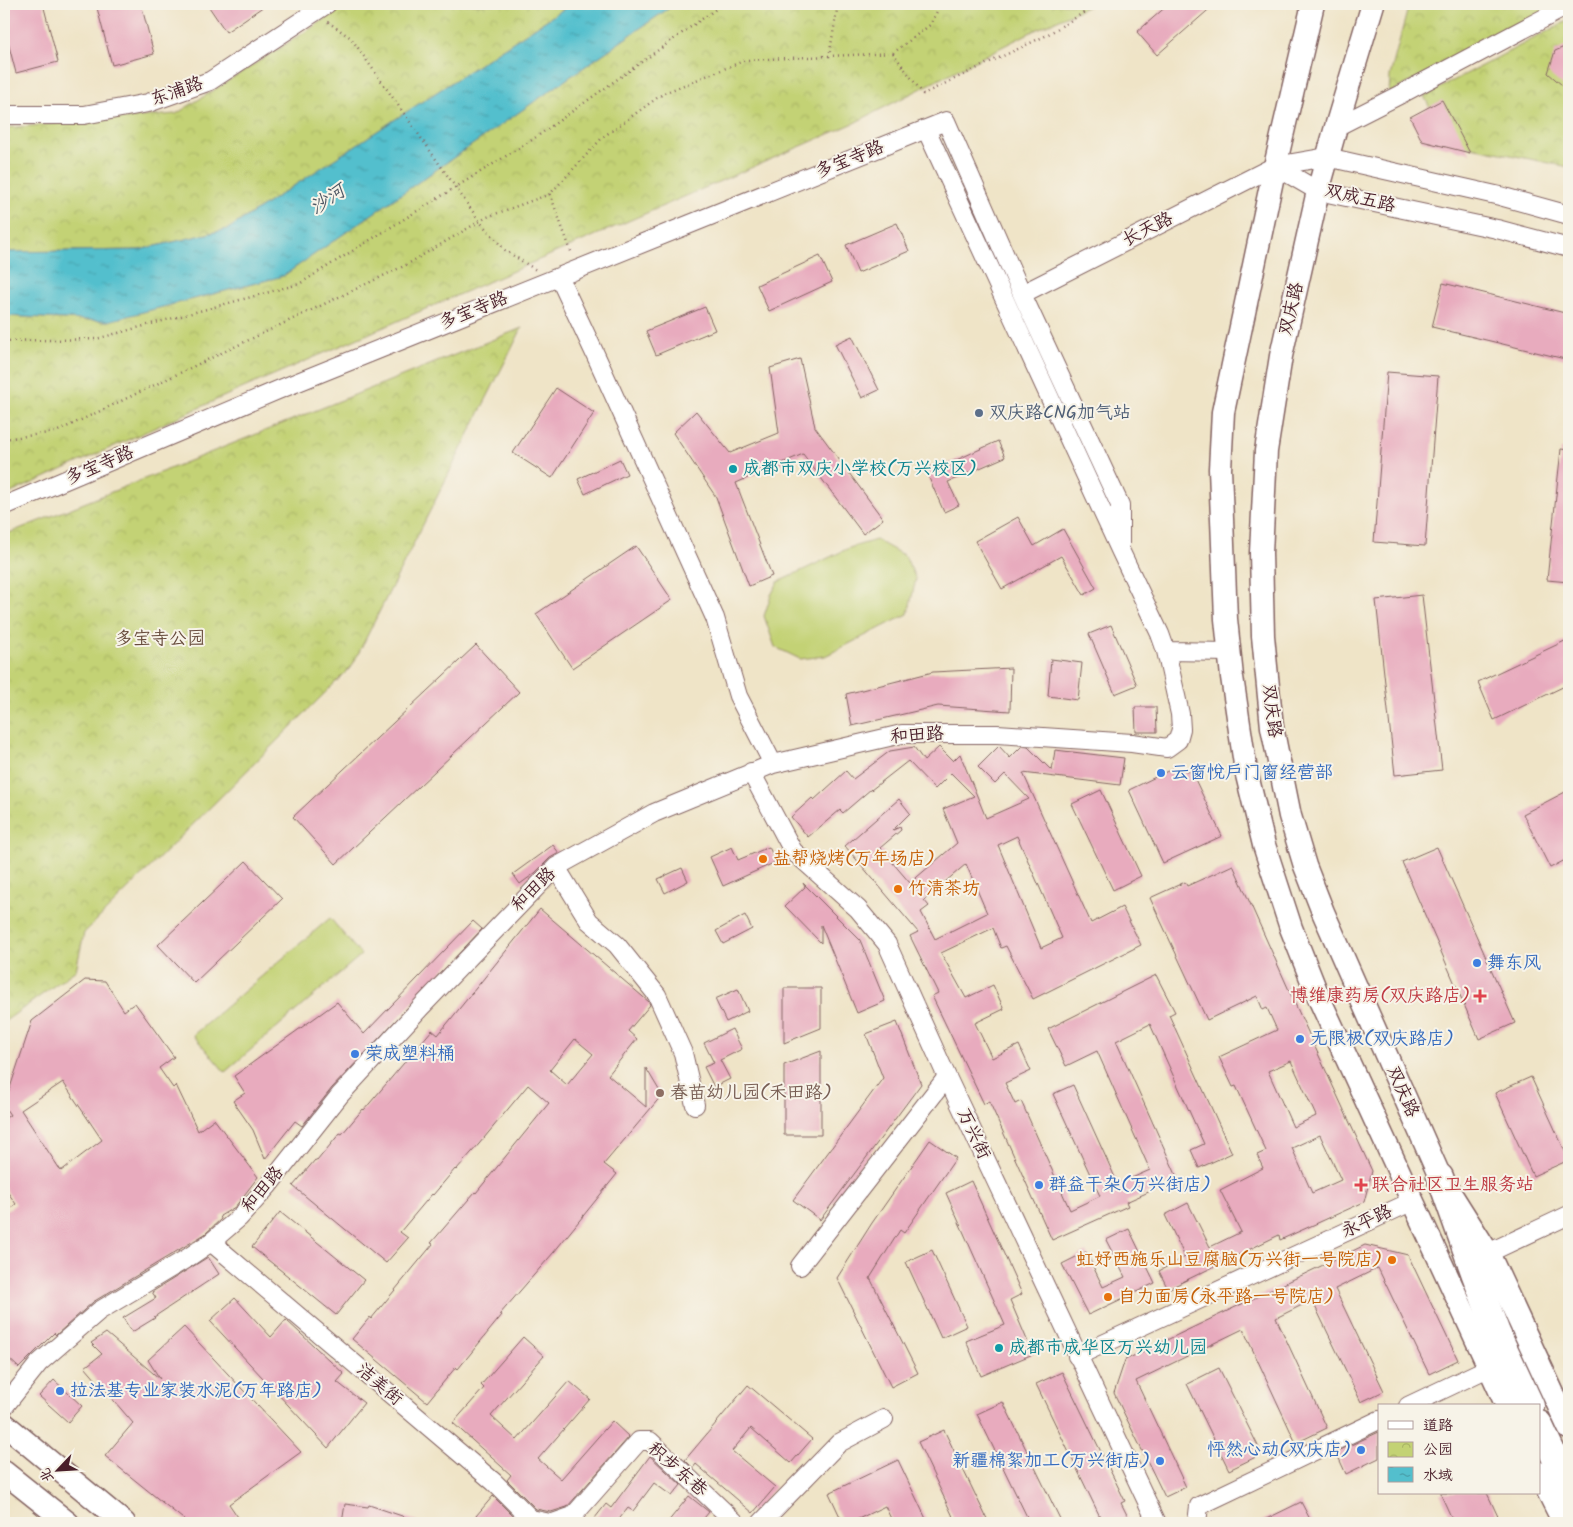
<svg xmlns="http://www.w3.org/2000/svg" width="1573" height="1527" viewBox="0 0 1573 1527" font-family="Kalam,'LXGW WenKai TC',sans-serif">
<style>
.grass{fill:#c3d274;stroke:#867850}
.park{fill:url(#park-crowns);stroke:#867850}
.water{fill:url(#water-ripples);stroke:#4e6f7c}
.building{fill:#e8abbe;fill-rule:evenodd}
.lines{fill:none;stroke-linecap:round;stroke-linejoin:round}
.minor-casing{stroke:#846462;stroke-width:20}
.major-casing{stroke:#846462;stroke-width:25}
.highway-casing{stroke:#846462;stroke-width:29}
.path{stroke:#846462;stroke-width:2.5;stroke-dasharray:1 4;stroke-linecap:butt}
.minor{stroke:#fff;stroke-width:18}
.major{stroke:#fff;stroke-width:22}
.highway{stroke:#fff;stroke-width:26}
.service-dot{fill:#5c6f8a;stroke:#f7f3e8;stroke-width:2}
.culture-dot{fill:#0f9aa8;stroke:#f7f3e8;stroke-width:2}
.shop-dot{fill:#3f7fe0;stroke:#f7f3e8;stroke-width:2}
.food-dot{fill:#e8710a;stroke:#f7f3e8;stroke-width:2}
.health-dot{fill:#e0444e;stroke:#f7f3e8;stroke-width:2}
.education-dot{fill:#8d6e63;stroke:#f7f3e8;stroke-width:2}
.labels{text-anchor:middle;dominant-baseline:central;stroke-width:4;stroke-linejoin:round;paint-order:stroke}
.street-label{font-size:18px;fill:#4a1f2b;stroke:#f7f3e8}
.service-label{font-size:18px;fill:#4e5e75;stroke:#f7f3e8;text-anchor:start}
.culture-label{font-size:18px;fill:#0d838f;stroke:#f7f3e8;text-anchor:start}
.park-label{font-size:18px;fill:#684c3d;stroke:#f7f3e8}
.shop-label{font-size:18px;fill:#366cbe;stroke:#f7f3e8;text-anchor:start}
.food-label{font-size:18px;fill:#c56008;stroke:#f7f3e8;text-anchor:start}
.health-label{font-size:18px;fill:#be3a42;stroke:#f7f3e8;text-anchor:end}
.education-label{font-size:18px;fill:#785e54;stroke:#f7f3e8;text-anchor:start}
.water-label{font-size:19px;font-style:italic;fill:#4d5764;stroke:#f7f3e8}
</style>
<defs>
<pattern id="park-crowns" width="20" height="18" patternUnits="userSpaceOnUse" patternTransform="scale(1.25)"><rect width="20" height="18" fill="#c3d274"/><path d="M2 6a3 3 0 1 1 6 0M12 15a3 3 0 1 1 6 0" fill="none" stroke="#a9b465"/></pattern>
<pattern id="water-ripples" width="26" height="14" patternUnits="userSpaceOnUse" patternTransform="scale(1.25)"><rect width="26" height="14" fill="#53bfcd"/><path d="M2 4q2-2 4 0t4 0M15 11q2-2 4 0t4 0" fill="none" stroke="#479ba7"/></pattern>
</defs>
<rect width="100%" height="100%" fill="#f7f3e8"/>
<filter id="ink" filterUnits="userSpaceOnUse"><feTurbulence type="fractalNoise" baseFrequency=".02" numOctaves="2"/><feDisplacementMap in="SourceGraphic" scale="10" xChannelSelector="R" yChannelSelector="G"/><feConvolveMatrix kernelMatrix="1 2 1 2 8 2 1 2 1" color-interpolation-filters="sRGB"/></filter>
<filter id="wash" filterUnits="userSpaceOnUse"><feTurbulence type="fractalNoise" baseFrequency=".0096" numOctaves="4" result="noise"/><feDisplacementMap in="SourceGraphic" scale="20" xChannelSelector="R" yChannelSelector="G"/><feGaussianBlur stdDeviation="1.12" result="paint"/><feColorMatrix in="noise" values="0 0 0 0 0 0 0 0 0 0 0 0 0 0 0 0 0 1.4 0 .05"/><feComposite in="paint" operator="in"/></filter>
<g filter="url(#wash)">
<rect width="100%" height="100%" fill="#efe4c7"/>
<path class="grass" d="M876,540L905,556L916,579L908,614L825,656L800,659L775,647L764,616L771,595L778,582L849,548Z
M330,918L361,955L225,1072L193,1035Z"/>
<path class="park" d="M349,4H571L228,229L139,250L4,252V128L176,114Z
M675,4H1093L1031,32L852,124L225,396L4,496V316L108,321L283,276Z
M1409,4H1559L1389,93L1390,76Z
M1569,20V167L1447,142L1424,96Z
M522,328L352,666L84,933L76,970L4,1022V535Z"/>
<path class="water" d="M571,4H675L283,276L108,321L4,316V252L139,250L228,229Z"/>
<g id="blocks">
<path class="building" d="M4,4H43L58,62L16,73L4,27Z
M96,4H141L154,54L112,65Z
M207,4H267L226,32Z
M1169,4H1215L1157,55L1137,32Z
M1569,45V91L1548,73L1555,51Z
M1442,100L1470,153L1422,141L1410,117Z
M897,223L909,251L858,273L846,245Z
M820,256L832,282L769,311L757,285Z
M1443,283L1569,314V360L1432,327Z
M705,307L715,330L656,355L646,331Z
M852,336L879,390L862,398L835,344Z
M800,359L815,427L883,519L863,534L803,454L736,483L772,576L749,586L716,497L673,433L696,411L730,453L779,433L770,368Z
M1387,372L1438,376L1425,546L1374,542Z
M556,388L594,413L552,478L513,453Z
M998,441L1005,457L948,482L959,505L944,512L925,469L939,463L941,467Z
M1561,449L1569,450V582L1547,580Z
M620,459L627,474L585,494L578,479Z
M1018,517L1034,546L1063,529L1096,588L1084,595L1061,556L1002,589L975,541Z
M636,546L672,600L572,668L536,614Z
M1422,595L1442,770L1395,775L1376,600Z
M1111,625L1137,685L1115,694L1089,634Z
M1569,639V684L1494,720L1478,682Z
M476,645L519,692L336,864L293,817Z
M1051,659L1082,663L1078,700L1048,696Z
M1011,668L1010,711L938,706L852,726L846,694L933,672Z
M1135,707H1156L1157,732H1136Z
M999,746L1010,758L1022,746L1028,747L1052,771L1055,750L1124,758L1120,785L1023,773L1091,923L1122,907L1141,945L1033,999L1006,946L1001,948L993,928L941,953L966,998L993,985L1004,1009L975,1023L992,1058L1019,1045L1031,1071L1005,1083L1015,1104L1021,1101L1070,1210L1100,1196L1053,1094L1073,1085L1118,1184L1150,1170L1097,1051L1066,1066L1048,1029L1156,975L1175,1012L1169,1015L1232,1153L1199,1168L1191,1150L1204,1144L1150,1024L1116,1041L1178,1179L1126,1202L1128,1206L1052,1240L989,1101L984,1104L932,996L938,993L910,936L918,932L845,846L899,799L910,813L893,830L900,827L901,830L880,848L910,883L957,843L943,809L974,796L951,773L935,789L908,761L871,790V789L843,813L840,810L808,837L791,817L812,798L814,800L846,771L853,779L890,751L914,747L924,761L939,747L953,761L960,754L986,818L1029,799L1005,774L995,784L978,767ZM1017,836L1062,938L1041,948L998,845ZM966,864L987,913L935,939L921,912L929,906L924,900Z
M1178,766L1192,773L1222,836L1163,863L1129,790Z
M1101,790L1141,876L1113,890L1072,804Z
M1569,790V858L1550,868L1523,814Z
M553,845L559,853L550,858L535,873L520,884L513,874Z
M732,847L738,860L769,847L776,862L723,886L710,857Z
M1437,847L1515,1023L1479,1039L1402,862Z
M246,861L282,899L194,983L158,945Z
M1233,865L1297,1008L1372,1171L1364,1202L1280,1240L1279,1235L1168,1289L1159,1271L1185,1257L1165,1215L1188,1203L1210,1247L1241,1232L1220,1190L1263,1168L1257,1155L1266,1151L1236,1086L1233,1087L1219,1057L1277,1030L1267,1008L1263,1010L1257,996L1207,1020L1150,898L1185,882L1187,886ZM1291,1061L1316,1116L1293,1127L1268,1071ZM1320,1135L1341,1180L1312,1193L1292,1148Z
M682,868L688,881L665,893L658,879Z
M803,883L860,940L885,1001L857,1013L821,925V943L785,906L805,887Z
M540,909L649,1002L650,1005L628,1031L637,1039L608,1075L646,1107V1068L662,1095L604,1164L617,1174L554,1252L500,1314L502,1315L458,1369L456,1367L427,1402L352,1339L370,1317L371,1319L433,1244L431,1243L475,1192L476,1193L549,1103L528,1085L479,1144L456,1170L455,1169L433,1195L432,1194L400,1232L408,1238L386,1263L293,1186L315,1160L317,1161L340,1133L342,1134L363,1109L364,1110L432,1030L438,1035ZM575,1039L593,1054L567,1085L550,1070Z
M745,915L752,929L723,944L716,931Z
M473,921L482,929L332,1088L302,1126L295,1121L265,1159L253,1130L233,1101L245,1093L234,1076L337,1002L364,1034Z
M85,980L105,981L124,1011L135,1003L174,1057L159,1068L173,1088L176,1085L198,1131L214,1119L258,1177L235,1207L220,1216L221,1219L205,1234L93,1302L56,1335L54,1333L19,1368L4,1354V1213L16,1204L4,1187V1119L10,1115L4,1106L32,1021ZM63,1082L102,1140L61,1171L21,1110Z
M784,988H821V1028L784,1043Z
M738,989L748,1011L726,1022L715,999Z
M897,1022L921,1084L820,1220L793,1200L883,1078L866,1034Z
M732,1029L742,1049L720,1060L730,1079L714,1087L704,1067L714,1063L704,1043Z
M821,1051V1135H784V1065Z
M1531,1077L1569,1160L1533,1176L1495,1093Z
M930,1140L956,1158L904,1233L900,1230L870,1278L918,1373L891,1387L837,1278L872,1223Z
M971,1181L1022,1294L1010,1300L1033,1354L981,1376L966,1341L1005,1325L946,1193Z
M280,1212L364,1280L336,1315L252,1247Z
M1129,1229L1155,1283L1088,1315L1062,1264L1086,1252L1103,1287L1125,1277L1106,1240Z
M1365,1245L1408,1255L1458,1360L1429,1374L1378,1268L1335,1289L1384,1391L1361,1402L1312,1300L1276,1318L1327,1428L1296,1443L1243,1329L1136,1381L1186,1487L1165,1497L1114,1393L1125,1360Z
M932,1250L967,1326L941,1338L906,1262Z
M208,1257L219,1274L154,1317L155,1318L132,1332L123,1318L156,1298L152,1292Z
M235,1298L271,1337L286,1320L344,1374L337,1382L364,1403L328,1448L210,1321Z
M184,1327L301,1452L229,1504L242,1523H188L105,1456L133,1423L85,1367L102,1354L91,1343L106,1333L160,1379L148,1360Z
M523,1337L544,1356L491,1416L517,1440L569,1381L590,1399L538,1459L561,1479L612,1421L629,1437L567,1507L551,1512L536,1509L507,1480L511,1475L453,1423L484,1388L481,1385Z
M1219,1368L1262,1454L1229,1470L1187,1384Z
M1062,1372L1125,1501L1121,1503L1131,1523H1103L1036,1384Z
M54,1380L82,1406L68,1422L39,1396Z
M748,1385L812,1439L791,1463L751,1428L732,1451L775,1487L753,1513L696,1464L693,1468L685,1460Z
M1003,1402L1062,1523H1030L977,1414Z
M944,1430L989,1523H956L918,1442Z
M1379,1432V1458L1346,1474L1336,1452Z
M650,1456L681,1485L672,1496L654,1483L633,1511L628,1508L616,1523H591L606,1504L611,1508Z
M898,1460L928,1523H893L885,1506L850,1523H843L829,1493Z
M1440,1493H1487L1501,1523H1454Z
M493,1496L520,1523H470Z
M689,1496L709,1512L700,1523H667Z
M1301,1502L1312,1523H1258Z
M345,1504L368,1507L369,1505L417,1521V1523H342Z"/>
</g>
</g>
<g filter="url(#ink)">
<use href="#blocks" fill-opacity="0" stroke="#846462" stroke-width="1"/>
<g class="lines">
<defs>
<path id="minor" d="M4,115H84L148,103L210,81L327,4
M1336,127L1403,93L1569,5
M1275,166L1318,191L1497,229L1569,248
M559,277L596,356L715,618L738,696L773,764
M1022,294L1275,166L1327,157L1500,196L1569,215
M4,506L278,390L946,121L1022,294L1120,505V545
M1166,651L1230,652
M751,772L793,851L858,909L887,944L947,1077L1157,1523
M556,867L589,921L617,945L657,995L683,1053L695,1105
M211,1242L494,1482L531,1519L550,1523
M1488,1253L1569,1215
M800,1266L947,1077
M1077,1356L1413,1201
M1408,1406L1488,1368
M4,1407L39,1363L99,1311L189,1257L211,1242L239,1218L268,1186L340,1095L422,1006L556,867L654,813L773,764L902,734H997L1132,743L1167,748L1178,740L1181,729L1180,714L1166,651L1160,634L1120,550L926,129
M553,1523L573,1516L639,1441H650L736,1523
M761,1523L839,1443L884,1419
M1197,1523L1199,1506L1379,1420"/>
<path id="major" d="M1313,4L1275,166L1223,412L1220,469L1226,619L1232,677L1246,771L1264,845L1291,928L1318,996L1507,1406
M1373,4L1336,127L1318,191L1281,356L1266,451L1261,553L1263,636L1272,727L1290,816L1305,866L1323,912L1440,1177L1488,1253L1569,1428
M4,1424L124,1523
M4,1472L68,1523
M1539,1473L1564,1523"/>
<path id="highway" d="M1440,1177L1475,1275L1497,1333L1531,1406
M1539,1424L1569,1488"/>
</defs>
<use href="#minor" class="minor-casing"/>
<use href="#major" class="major-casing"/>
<use href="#highway" class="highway-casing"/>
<path class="path" d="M328,22L351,38L480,222L506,251L536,270
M893,53L923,94L1045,36L1090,9L1087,4
M829,57L838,4
M550,194L572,254
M4,341L96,339L299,284L532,140L723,4
M4,439L56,432L406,265L487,217L550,194L603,137L664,93L746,60L893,53L930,25L941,4"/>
<use href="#minor" class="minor"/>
<use href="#major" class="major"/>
<use href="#highway" class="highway"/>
</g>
</g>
<circle class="service-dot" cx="979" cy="413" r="5"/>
<g class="culture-dot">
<circle cx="733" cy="469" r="5"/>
<circle cx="999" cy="1348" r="5"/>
</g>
<g class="shop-dot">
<circle cx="1161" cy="773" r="5"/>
<circle cx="1477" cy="963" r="5"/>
<circle cx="1300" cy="1039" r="5"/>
<circle cx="355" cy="1054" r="5"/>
<circle cx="1039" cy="1185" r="5"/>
<circle cx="60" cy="1391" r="5"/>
<circle cx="1361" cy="1450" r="5"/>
<circle cx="1160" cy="1461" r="5"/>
</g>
<g class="food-dot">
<circle cx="763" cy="859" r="5"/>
<circle cx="898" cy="889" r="5"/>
<circle cx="1392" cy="1260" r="5"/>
<circle cx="1108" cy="1297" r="5"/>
</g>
<g class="health-dot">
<path d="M1477.5 988.5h5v5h5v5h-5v5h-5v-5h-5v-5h5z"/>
<path d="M1358.5 1177.5h5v5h5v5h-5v5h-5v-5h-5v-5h5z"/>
</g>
<circle class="education-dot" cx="660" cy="1093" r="5"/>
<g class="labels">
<g class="street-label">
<text transform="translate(177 92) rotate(-19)">东浦路</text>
<text transform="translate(850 160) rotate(-22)">多宝寺路</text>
<text transform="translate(1360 199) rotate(13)">双成五路</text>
<text transform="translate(1148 230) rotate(-27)">长天路</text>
<text transform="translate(1292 309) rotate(-77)">双庆路</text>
<text transform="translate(474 311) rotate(-22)">多宝寺路</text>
<text transform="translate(100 466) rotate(-23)">多宝寺路</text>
<text transform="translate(1271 711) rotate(83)">双庆路</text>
<text transform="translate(917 736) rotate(-4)">和田路</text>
<text transform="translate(534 890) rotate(-45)">和田路</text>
<text transform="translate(1402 1092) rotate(66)">双庆路</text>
<text transform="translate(973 1134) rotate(65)">万兴街</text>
<text transform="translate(263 1190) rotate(-50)">和田路</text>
<text transform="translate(1367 1222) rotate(-25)">永平路</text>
<text transform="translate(379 1385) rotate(40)">洁美街</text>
<text transform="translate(677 1470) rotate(41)">积步东巷</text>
</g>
<g class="service-label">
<text x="989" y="413">双庆路CNG加气站</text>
</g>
<g class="culture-label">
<text x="743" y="469">成都市双庆小学校(万兴校区)</text>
<text x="1009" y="1348">成都市成华区万兴幼儿园</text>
</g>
<g class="park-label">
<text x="160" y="639">多宝寺公园</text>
</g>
<g class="shop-label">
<text x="1171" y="773">云窗悦户门窗经营部</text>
<text x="1487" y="963">舞东风</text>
<text x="1310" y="1039">无限极(双庆路店)</text>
<text x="365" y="1054">荣成塑料桶</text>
<text x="1049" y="1185">群益干杂(万兴街店)</text>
<text x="70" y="1391">拉法基专业家装水泥(万年路店)</text>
<text x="1351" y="1450" text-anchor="end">怦然心动(双庆店)</text>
<text x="1150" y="1461" text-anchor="end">新疆棉絮加工(万兴街店)</text>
</g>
<g class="food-label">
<text x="773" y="859">盐帮烧烤(万年场店)</text>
<text x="908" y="889">竹清茶坊</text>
<text x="1382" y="1260" text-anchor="end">虹妤西施乐山豆腐脑(万兴街一号院店)</text>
<text x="1118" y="1297">自力面房(永平路一号院店)</text>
</g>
<g class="health-label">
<text x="1470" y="996">博维康药房(双庆路店)</text>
<text x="1372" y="1185" text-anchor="start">联合社区卫生服务站</text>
</g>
<g class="education-label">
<text x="670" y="1093">春苗幼儿园(禾田路)</text>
</g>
<g class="water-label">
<text transform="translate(328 200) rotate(-34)">沙河</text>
</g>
</g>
<rect width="1573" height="1527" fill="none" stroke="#f7f3e8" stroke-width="20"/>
<rect x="1378" y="1404" width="162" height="90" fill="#f7f3e8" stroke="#b29e9c"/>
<rect x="1388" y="1421" width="25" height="8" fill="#ffffff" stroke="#b29e9c"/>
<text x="1423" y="1430" font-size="15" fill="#4a1f2b">道路</text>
<rect x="1388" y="1442" width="25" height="15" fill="url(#park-crowns)" stroke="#b29e9c"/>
<text x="1423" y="1454" font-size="15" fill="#4a1f2b">公园</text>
<rect x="1388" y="1467" width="25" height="15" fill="url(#water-ripples)" stroke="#b29e9c"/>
<text x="1423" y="1480" font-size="15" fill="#4a1f2b">水域</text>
<g transform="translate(58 1470) rotate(245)" stroke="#f7f3e8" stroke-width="4" paint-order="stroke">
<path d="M0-4L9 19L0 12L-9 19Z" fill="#4a1f2b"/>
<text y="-8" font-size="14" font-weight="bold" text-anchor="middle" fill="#4a1f2b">北</text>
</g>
</svg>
